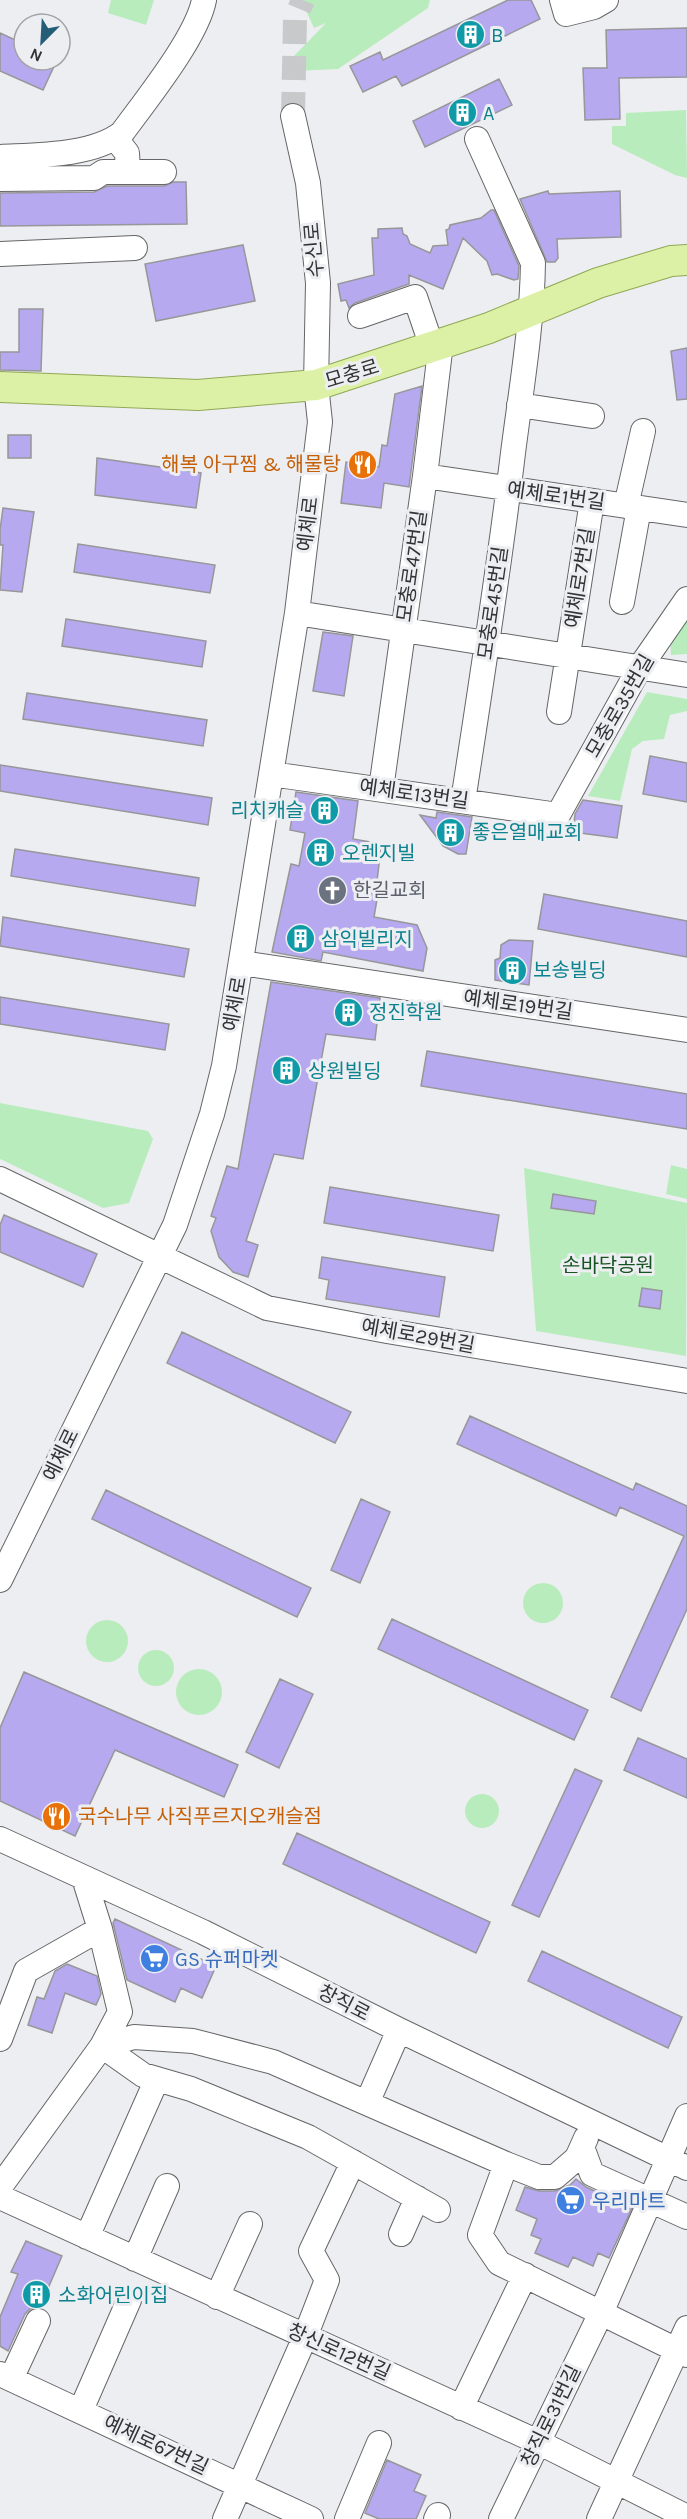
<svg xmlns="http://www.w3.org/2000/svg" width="687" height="2519" viewBox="0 0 687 2519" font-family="Karla,'Noto Sans KR',sans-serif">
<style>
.green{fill:#b9ecbd}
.building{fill:#b6a9ef;stroke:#97979a;stroke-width:1.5}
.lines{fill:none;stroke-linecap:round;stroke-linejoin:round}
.minor-tunnel{stroke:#c8c9cb;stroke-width:24;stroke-dasharray:24 12;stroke-linecap:butt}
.minor-casing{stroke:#666669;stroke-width:26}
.major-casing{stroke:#91a856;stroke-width:32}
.minor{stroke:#fff;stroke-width:24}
.major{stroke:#dcf1a5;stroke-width:30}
.labels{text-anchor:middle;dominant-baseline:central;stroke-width:6;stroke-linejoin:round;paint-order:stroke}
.culture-label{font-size:20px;fill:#0d838f;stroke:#edeef1;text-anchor:start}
.street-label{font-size:20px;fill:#333334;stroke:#edeef1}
.food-label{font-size:20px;fill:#c56008;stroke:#edeef1;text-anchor:end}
.worship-label{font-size:20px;fill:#5b616d;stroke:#edeef1;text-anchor:start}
.park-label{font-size:20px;fill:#165421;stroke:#edeef1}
.shop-label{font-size:20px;fill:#366cbe;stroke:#edeef1;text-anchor:start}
</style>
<rect width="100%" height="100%" fill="#edeef1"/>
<path class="green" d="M111,0H154L146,25L108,13Z
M301,0H430L428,8L338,69L292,71L294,56L326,23L314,28Z
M686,110L687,178L675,175L612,144V126H626V113Z
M687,613V654L671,655L670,637Z
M647,692L687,699V711L670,715L664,739L643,741L632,749L620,801L588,796Z
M0,1103L148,1131L153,1139L129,1203L103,1208L0,1159Z
M671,1165L687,1169V1199L666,1194Z
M524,1168L687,1203L686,1356L536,1331Z
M523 1603a20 20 0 1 1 40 0a20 20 0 1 1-40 0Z
M86 1641a21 21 0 1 1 42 0a21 21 0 1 1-42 0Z
M138 1668a18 18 0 1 1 36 0a18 18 0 1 1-36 0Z
M176 1692a23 23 0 1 1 46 0a23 23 0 1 1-46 0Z
M465 1811a17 17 0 1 1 34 0a17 17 0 1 1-34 0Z"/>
<path class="building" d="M508,0H531L540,19L402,86L396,76L363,92L350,66L380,52L383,60Z
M687,28V77L619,78L620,119L585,120L583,68H607L606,30Z
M0,33L24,44V60H57L43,90L0,71Z
M499,79L512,105L425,147L413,121Z
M173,182H186L187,224L0,226V193L94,192L107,186H164Z
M548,191L549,194L620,191L621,237L557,239L558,258L555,262H547L520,199Z
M491,210H494L519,266L518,279L514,280L497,274L492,275L487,261L463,238L443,289L409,275V284L355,303L349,308L346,300L341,301L338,284L374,275L372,238H378V229L402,228L403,234L407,236L410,244L430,253L433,246L448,245L446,230L449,229L450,225L481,218Z
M243,245L255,301L156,321L145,264Z
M19,309H43L41,371L0,370V352H19Z
M687,348V399L677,400L671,351Z
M422,386L409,487L384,483L381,508L341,503L346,462L379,467L382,445L387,446L395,394Z
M8,435H31V458H8Z
M97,458L201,473L196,508L95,495Z
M3,508L34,512L22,592L0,590L3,545H0V530Z
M78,544L215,565L210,593L74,572Z
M66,619L206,641L202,667L62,646Z
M323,632L353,636L344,696L313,691Z
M27,693L207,720L203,746L23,719Z
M650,756L687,763V802L643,794Z
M0,765L212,798L208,825L0,791Z
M296,792L358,801L353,839L376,843L381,848L377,881L380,882L374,917L417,925L427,948L423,971L323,952L321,961L272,952L291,864L299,866L305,833L290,830Z
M583,800L622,806L617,838L573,832L575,814Z
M437,812L472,817L466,854H458L443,846L420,815L436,818Z
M15,849L199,878L195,906L11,876Z
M544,894L687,921V957L538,929Z
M3,917L189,949L184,977L0,946Z
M509,940L533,941L529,985L495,980V960L500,958L501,945Z
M271,982L380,998L375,1040L326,1034L303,1159L274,1154L246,1241L258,1245L248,1277L233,1272L219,1257L211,1231L216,1218L211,1216L227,1166L238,1169Z
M0,997L169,1024L165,1050L0,1024Z
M427,1051L687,1094V1129L421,1086Z
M330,1187L499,1215L493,1251L324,1223Z
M553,1194L596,1201L594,1214L551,1208Z
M4,1215L97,1254L83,1287L0,1252V1225Z
M322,1257L445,1277L439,1317L326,1299L329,1280L319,1278Z
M642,1288L662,1291L660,1309L639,1306Z
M182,1332L351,1412L335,1443L167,1363Z
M470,1416L633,1490L636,1483L687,1506V1609L641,1711L611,1697L684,1536L620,1507L616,1516L457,1444Z
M106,1490L311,1588L297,1617L92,1519Z
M361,1499L390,1512L360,1583L331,1570Z
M392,1619L588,1710L574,1740L378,1649Z
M24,1672L238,1765L224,1797L115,1750L75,1836L0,1801V1728Z
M280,1679L313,1694L279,1768L246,1752Z
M638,1738L687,1759V1798L624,1770Z
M575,1769L602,1781L539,1917L512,1905Z
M297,1833L490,1922L476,1953L283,1864Z
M115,1919L216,1966L202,1998L181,1988L175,2002L127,1980L113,1923Z
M542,1951L682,2017L668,2048L528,1981Z
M67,1964L97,1976L101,1994L96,2005L65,1993L52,2033L28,2025L37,1997L44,1999L55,1971Z
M576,2179L586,2187L632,2208L609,2258L598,2253L593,2266L573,2257L568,2267L535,2253L541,2239L531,2235L537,2219L516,2210L525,2187L539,2191H555L570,2185Z
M26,2241L62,2256L40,2307L30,2309L25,2314L8,2351L0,2346V2317L18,2274L11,2272Z
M387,2460L421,2475L414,2491L426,2496L416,2519H379L365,2513Z"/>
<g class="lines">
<path class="minor-tunnel" d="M293,116L295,19L303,0"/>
<defs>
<path id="minor" d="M562,0L566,14L594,7L606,0
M115,138L127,153L128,172H164
M0,157C37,155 92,156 122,133C146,100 197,37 204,0
M0,179L94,178L103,172H128
M0,254L135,248
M360,316L415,297L432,347
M519,405L592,416
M425,476L687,515
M626,506L643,431
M622,602L639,508
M297,613L687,675
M559,712L592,501
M271,774L558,815L640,667L687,599
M381,789L425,476L441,343
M463,801C481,685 499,570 513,453C521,390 532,327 533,263L477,139
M242,963L687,1030
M0,1179L267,1308L387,1331L687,1381
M0,1580L175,1225L212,1114L224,1066L297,613L320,422L316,385L318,283L308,183L293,116
M0,1839L203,1932L399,2030L687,2168
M0,2039L26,1971L100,1929
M102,2046L134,2037L193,2041L273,2062L506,2164L480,2235L499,2263L687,2355
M102,2046L143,2075L191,2089L308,2137L438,2210
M367,2103L399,2030
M582,2147L592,2174L687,2217
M506,2164L539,2177H555L577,2158L586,2138
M0,2187L102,2046L120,2012L100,1929L84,1878
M0,2197L538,2442L687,2517
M401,2234L417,2198
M87,2237L157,2079
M135,2259L167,2186
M217,2297L250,2224
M0,2374L311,2519
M11,2379L38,2321
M461,2408L525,2275
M81,2410L129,2300
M225,2519L305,2337L327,2280L311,2251L353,2162
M347,2519L379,2443
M436,2519L438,2515
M501,2519L601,2313L687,2116
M599,2519L687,2328"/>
<path id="major" d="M0,387L198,395L316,385L489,328L598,283L671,261L687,260"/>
</defs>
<use href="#minor" class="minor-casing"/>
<use href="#major" class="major-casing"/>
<use href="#minor" class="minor"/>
<use href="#major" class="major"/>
</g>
<defs>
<symbol id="building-disc" viewBox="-11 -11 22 22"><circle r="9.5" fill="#0f9aa8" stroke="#edeef1"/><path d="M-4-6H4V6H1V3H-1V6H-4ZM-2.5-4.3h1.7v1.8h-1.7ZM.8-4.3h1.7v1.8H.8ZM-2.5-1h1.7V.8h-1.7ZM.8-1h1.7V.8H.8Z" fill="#fff"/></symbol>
<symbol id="restaurant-disc" viewBox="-11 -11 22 22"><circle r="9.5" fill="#e8710a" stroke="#edeef1"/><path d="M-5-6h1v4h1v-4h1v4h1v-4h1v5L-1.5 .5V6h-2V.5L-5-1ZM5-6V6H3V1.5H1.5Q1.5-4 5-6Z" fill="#fff"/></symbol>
<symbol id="church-disc" viewBox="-11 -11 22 22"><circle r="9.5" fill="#6b7280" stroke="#edeef1"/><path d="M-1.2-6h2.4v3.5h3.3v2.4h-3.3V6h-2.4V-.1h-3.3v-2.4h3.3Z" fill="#fff"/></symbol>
<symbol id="supermarket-disc" viewBox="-11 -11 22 22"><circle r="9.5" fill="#3f7fe0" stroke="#edeef1"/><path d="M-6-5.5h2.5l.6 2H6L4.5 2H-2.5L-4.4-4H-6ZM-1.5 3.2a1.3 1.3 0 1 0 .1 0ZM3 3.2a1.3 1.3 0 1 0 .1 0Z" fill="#fff"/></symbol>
</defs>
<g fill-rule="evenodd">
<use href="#building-disc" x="454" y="18" width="33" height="33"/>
<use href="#building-disc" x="446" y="96" width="33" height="33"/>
<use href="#restaurant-disc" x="346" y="448" width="33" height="33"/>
<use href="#building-disc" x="308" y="794" width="33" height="33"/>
<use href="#building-disc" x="434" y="816" width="33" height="33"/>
<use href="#building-disc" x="304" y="836" width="33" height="33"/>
<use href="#church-disc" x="316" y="874" width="33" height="33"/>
<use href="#building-disc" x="284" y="922" width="33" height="33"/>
<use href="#building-disc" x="496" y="954" width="33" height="33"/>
<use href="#building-disc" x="332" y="996" width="33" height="33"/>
<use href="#building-disc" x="270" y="1054" width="33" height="33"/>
<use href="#restaurant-disc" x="40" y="1800" width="33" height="33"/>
<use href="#supermarket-disc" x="138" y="1942" width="33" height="33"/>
<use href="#supermarket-disc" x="554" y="2184" width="33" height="33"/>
<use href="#building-disc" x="20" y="2278" width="33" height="33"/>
</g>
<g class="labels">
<g class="culture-label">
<text x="491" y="35">B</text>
<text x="483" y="113">A</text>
<text x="304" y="810" text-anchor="end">리치캐슬</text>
<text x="472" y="832">좋은열매교회</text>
<text x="342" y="853">오렌지빌</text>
<text x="321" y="939">삼익빌리지</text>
<text x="533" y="970">보송빌딩</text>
<text x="369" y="1012">정진학원</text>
<text x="308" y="1071">상원빌딩</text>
<text x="58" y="2295">소화어린이집</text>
</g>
<g class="street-label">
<text transform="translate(314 250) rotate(-95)">수신로</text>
<text transform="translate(352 374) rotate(-17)">모충로</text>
<text transform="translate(556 496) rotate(8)">예체로1번길</text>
<text transform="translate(308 524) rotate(-83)">예체로</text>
<text transform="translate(412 566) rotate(-82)">모충로47번길</text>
<text transform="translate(580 578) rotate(-81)">예체로7번길</text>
<text transform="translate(493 603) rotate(-82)">모충로45번길</text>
<text transform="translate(620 706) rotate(-60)">모충로35번길</text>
<text transform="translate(414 794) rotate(8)">예체로13번길</text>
<text transform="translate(235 1004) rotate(-80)">예체로</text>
<text transform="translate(518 1005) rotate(8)">예체로19번길</text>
<text transform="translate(418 1336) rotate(10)">예체로29번길</text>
<text transform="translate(61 1455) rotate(-64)">예체로</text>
<text transform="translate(344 2003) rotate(27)">창직로</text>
<text transform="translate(339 2352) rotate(24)">창신로12번길</text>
<text transform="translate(551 2416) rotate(-64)">창직로31번길</text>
<text transform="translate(156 2445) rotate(25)">예체로67번길</text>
</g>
<g class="food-label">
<text x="341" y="464">해복 아구찜 &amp; 해물탕</text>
<text x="78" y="1816" text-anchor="start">국수나무 사직푸르지오캐슬점</text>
</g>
<g class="worship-label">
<text x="353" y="890">한길교회</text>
</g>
<g class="park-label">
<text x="608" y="1265">손바닥공원</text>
</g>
<g class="shop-label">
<text x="175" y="1959">GS 슈퍼마켓</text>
<text x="592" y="2201">우리마트</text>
</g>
</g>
<g transform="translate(42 42) rotate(204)"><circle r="28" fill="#edeef1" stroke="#a3a3a5" stroke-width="1.5"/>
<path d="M0-4.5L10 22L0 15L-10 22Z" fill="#245d77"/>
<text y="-9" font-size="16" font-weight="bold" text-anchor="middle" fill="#333334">N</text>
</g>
</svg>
